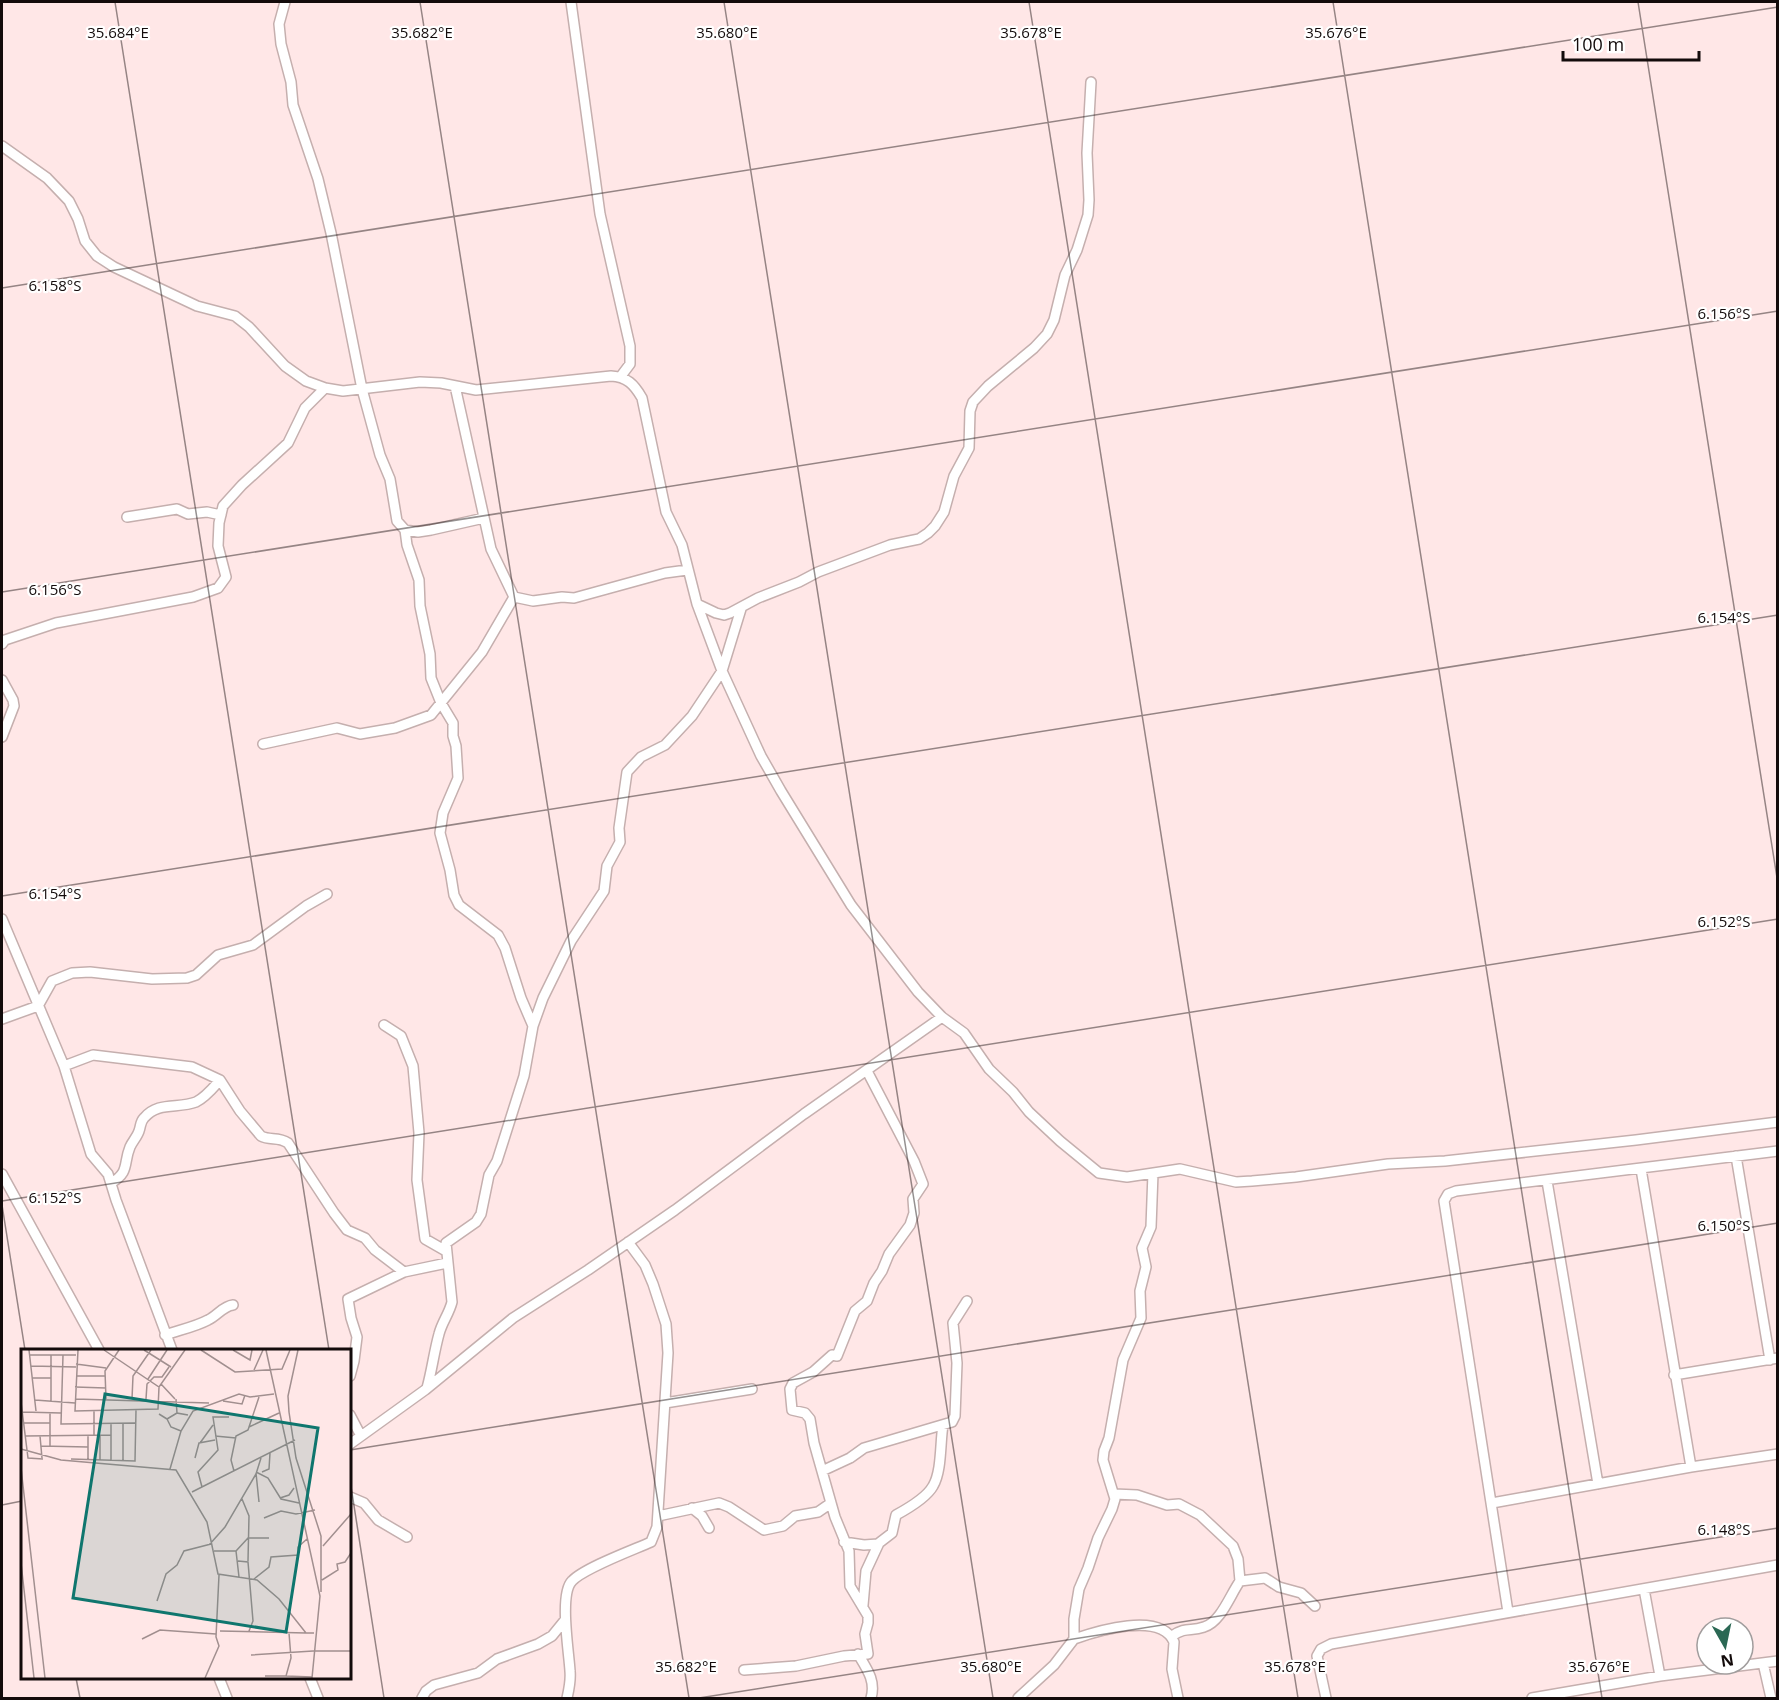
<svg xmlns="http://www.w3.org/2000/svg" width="1779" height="1700" viewBox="0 0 1779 1700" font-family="'Open Sans',sans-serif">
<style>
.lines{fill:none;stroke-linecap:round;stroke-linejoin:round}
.street-casing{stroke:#c5afae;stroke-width:12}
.street{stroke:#fff;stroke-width:9}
.ticks{fill:none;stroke:#130b0b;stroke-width:1.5;stroke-opacity:0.45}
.inset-road{fill:none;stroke:#a18f8f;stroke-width:1.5}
.view{fill:#0f766e;fill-opacity:0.15;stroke:#0f766e;stroke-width:3}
.inset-edge{fill:none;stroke:#130b0b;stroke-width:3}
.ticks-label{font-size:15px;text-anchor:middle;fill:#130b0b;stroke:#fff;stroke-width:4.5;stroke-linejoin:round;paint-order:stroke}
</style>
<rect width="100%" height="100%" fill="#ffe7e7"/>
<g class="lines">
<defs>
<path id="street" d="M285,2L279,24L281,44L291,82L293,105L318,179L331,233L362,389L380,455L390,479L397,521L405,530L418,532L431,530L484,518
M571,2L600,214L630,346V364L621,376
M2,146L47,178L69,201L78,219L85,241L97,256L114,267L197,306L235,316L249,327L285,366L306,381L325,388L343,391L420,382L441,383L476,390L611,376C627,377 634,384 642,398L666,512L682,545L697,604L722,671L761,756L781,791L851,905L918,992L942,1017L964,1033L989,1069L1013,1092L1029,1112L1060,1141L1099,1173L1127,1177L1180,1169L1236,1182L1252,1181L1296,1177L1388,1164L1445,1161L1636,1140L1778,1122
M455,386L491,549L514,597L533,601L562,597L574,598L665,573L687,570
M127,517L177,509L188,514L207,512L221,515
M405,530L407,545L419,580L420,606L430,654L431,678L441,703L453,723V736L456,746L458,778L443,813L440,833L450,870L454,895L459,905L498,935L505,948L521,998L533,1026
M697,604L716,613L724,615L730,613L758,598L799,582L818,572L890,545L919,539L928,533L935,526L944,512L954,476L969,448L970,411L973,402L988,386L1034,348L1047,334L1054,320L1065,275L1077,250L1088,215L1089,200L1087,153L1091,82
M2,644L5,640L56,623L193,597L218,588L226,577L218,546L219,523L223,506L242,485L288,443L305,408L325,388
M2,680L13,700L14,706L2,737
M263,744L337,728L360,734L395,728L431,715L482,652L514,597
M2,919L64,1066L91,1154L108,1174L116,1200L172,1350
M2,1019L38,1006L52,981L72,973L90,972L152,979L187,978L196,975L218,955L253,945L306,906L327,894
M384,1025L401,1036L413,1066L419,1133L417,1180L425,1239L446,1251
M64,1066L93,1055L192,1067L220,1080L240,1111L261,1136C270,1141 278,1136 288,1143L334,1213L347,1230L365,1238L375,1250L404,1272L447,1263
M1736,1156L1770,1360
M1641,1169L1691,1467
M2,1174L99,1350
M1547,1181L1598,1484
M111,1183C130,1172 123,1164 130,1147C132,1142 137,1137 139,1131C141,1126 140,1122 144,1118C158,1101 178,1109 196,1102C206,1097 213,1088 220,1080
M165,1335C179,1330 195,1327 208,1320C217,1316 223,1306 233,1305
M1674,1375L1778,1358
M350,1376L354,1361L357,1337L351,1318L348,1299L404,1272
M427,1388C432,1370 434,1352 439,1334C442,1322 449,1314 452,1302L446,1243L476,1222L481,1214L489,1175L497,1161L524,1076L533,1026L543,998L571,941L604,891L607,866L620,842L619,828L627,772L641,757L665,745L692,716L722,671L741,609
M665,1403L752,1389
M350,1415L361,1436
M350,1444L425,1390L513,1318L588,1270L675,1210L804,1114L942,1017
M822,1471L850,1458L864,1448L952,1422L955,1416L957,1363L953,1323L967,1301
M1114,1494L1137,1495L1167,1505L1179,1504L1200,1515L1233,1546L1238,1559L1240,1581
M350,1497L364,1503L378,1520L407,1537
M1492,1503L1691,1467L1778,1454
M692,1508L702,1516L709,1528
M658,1516L719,1503L729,1507L764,1530L783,1526L795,1516L818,1512L831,1503
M844,1542L864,1545L878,1544
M1644,1589L1660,1676
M863,1605L866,1571L879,1543L892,1533L896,1515C907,1509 927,1497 933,1486C942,1471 940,1442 943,1425
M1508,1612L1444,1201L1448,1194L1456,1191L1778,1151
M1172,1636C1187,1626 1190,1632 1204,1627C1221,1622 1230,1595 1240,1581L1265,1578L1279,1587L1301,1593L1315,1606
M1074,1639C1097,1631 1161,1611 1174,1642L1172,1669L1178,1698
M858,1654C867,1669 876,1681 871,1698
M1763,1663L1771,1698
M744,1670L796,1666L844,1656L868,1654L865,1634L868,1623V1616L850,1586L849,1551L835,1517L814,1443L810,1419L805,1413L792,1410L790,1389L793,1383L813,1372L832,1355L837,1356L855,1311L867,1301L874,1283L882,1271L889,1254L910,1225L914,1213L913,1199L923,1184L914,1161L867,1071
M219,1678L227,1698
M310,1678L318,1698
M422,1698L426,1691L434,1685L478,1673L497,1659L538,1644L552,1636L565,1620
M567,1698C569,1689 571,1681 570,1671C569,1652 559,1594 572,1581C584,1568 633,1550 651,1542L657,1527L668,1353L666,1324L653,1284L645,1265L628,1242
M1018,1698L1054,1665L1074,1639V1619L1079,1589L1088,1568L1098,1538L1112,1509L1115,1499L1103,1460L1104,1451L1109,1438L1123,1360L1141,1318L1140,1291L1146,1267L1142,1248L1151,1227L1153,1173
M1326,1698L1317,1656L1321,1649L1331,1644L1778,1565
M1532,1698L1660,1676L1778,1661"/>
</defs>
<use href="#street" class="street-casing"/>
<use href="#street" class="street"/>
</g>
<path class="ticks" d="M115,2L329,1350M420,2L689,1698M724,2L993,1698M1029,2L1298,1698M1333,2L1602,1698M1638,2L1778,884M2,288L1778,7M2,592L1778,311M2,896L1778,615M2,1201L1778,919M2,1205L25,1350M350,1450L1778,1223M350,1480L384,1698M2,1505L22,1501M76,1678L80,1698M699,1698L1778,1528"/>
<g transform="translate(21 1349)">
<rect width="330" height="330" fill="#ffe7e7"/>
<path class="inset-road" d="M8,1L15,62M57,1L54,62L137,60L138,38M83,1L138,38L164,1M123,1L150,18M180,1L214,23L261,20L269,1M212,1L229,11L231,1M245,1L299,247L291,329M277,1L267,47L268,63L275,109L300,187V243M8,6H55M42,6L40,75L114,74M55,15L85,19M10,17L55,18M233,21L242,1M55,27H84M11,29H30M127,30L146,1M140,35L154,50M54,38L85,39M54,50L188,54M85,50L84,22L98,1M111,50L112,27L130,1M125,50L126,35L133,28H141L148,18M155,50L156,64L167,66M14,51L54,54M30,52V6M202,52L221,55L224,46M0,53L7,109L22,110M73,62V86M1,63L40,64M138,65L146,70L156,64M146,70L150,78L160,82M2,74H29M90,75V112M102,75V112M228,78L258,64M67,86V111M79,86V111M4,87L90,86M19,87L21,109M194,87L215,89M179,94L192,76M20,97L67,98M29,97V63M0,100L40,111L155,121L186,173L197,225L236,231L258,250L285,284H293M174,109L178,94L194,91M50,110L114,112L115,61M0,119L24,329M149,120L160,82L172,62L218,45L229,48L253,45M213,122L210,111L215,87L227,81L238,48M235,123L247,129L260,150L278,154M241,123L248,120L249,104M235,124L238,153M181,138L177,123L197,101L192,68H208M171,143L274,91M259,149L268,146L273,139M221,150L228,167L227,212M243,169L260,162L275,165L294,161M188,196L204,178L235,125L240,109M302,197L330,165M193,202H215L218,228M215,202L227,189H248M217,212L227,213L232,272L228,282M0,214L13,329M233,230L248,218L250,208L277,206V198L286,190M301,231L317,221L316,215L324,213L330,204M136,252L145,225L156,216L163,202L190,195M199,282L285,284M268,284L270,309L265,327L291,328M121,290L139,281L195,285M292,302H330M230,306L292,302M244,327H265M184,329L198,297L195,288L198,226"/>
<path class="view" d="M84,45L297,79L265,283L52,249Z"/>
<rect width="330" height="330" class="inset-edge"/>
</g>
<g class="ticks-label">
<text x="118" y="38">35.684°E</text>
<text x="422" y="38">35.682°E</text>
<text x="727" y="38">35.680°E</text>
<text x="1031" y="38">35.678°E</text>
<text x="1336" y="38">35.676°E</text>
<text x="55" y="291">6.158°S</text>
<text x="1724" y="319">6.156°S</text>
<text x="55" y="595">6.156°S</text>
<text x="1724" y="623">6.154°S</text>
<text x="55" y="899">6.154°S</text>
<text x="1724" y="927">6.152°S</text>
<text x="55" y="1203">6.152°S</text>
<text x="1724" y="1231">6.150°S</text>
<text x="1724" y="1535">6.148°S</text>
<text x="686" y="1672">35.682°E</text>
<text x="991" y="1672">35.680°E</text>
<text x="1295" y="1672">35.678°E</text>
<text x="1599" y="1672">35.676°E</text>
</g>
<rect width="1779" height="1700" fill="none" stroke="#130b0b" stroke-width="6"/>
<g transform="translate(1725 1646) rotate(171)"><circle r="28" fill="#ffffff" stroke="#a19d9d" stroke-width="1.5"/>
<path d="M0-4.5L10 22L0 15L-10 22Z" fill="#2b6854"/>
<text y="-9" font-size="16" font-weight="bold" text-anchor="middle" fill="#130b0b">N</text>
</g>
<path d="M1563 51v9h136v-9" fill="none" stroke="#130b0b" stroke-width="3"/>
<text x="1572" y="51" font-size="18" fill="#130b0b" stroke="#ffffff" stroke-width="4.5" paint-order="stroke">100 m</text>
</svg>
